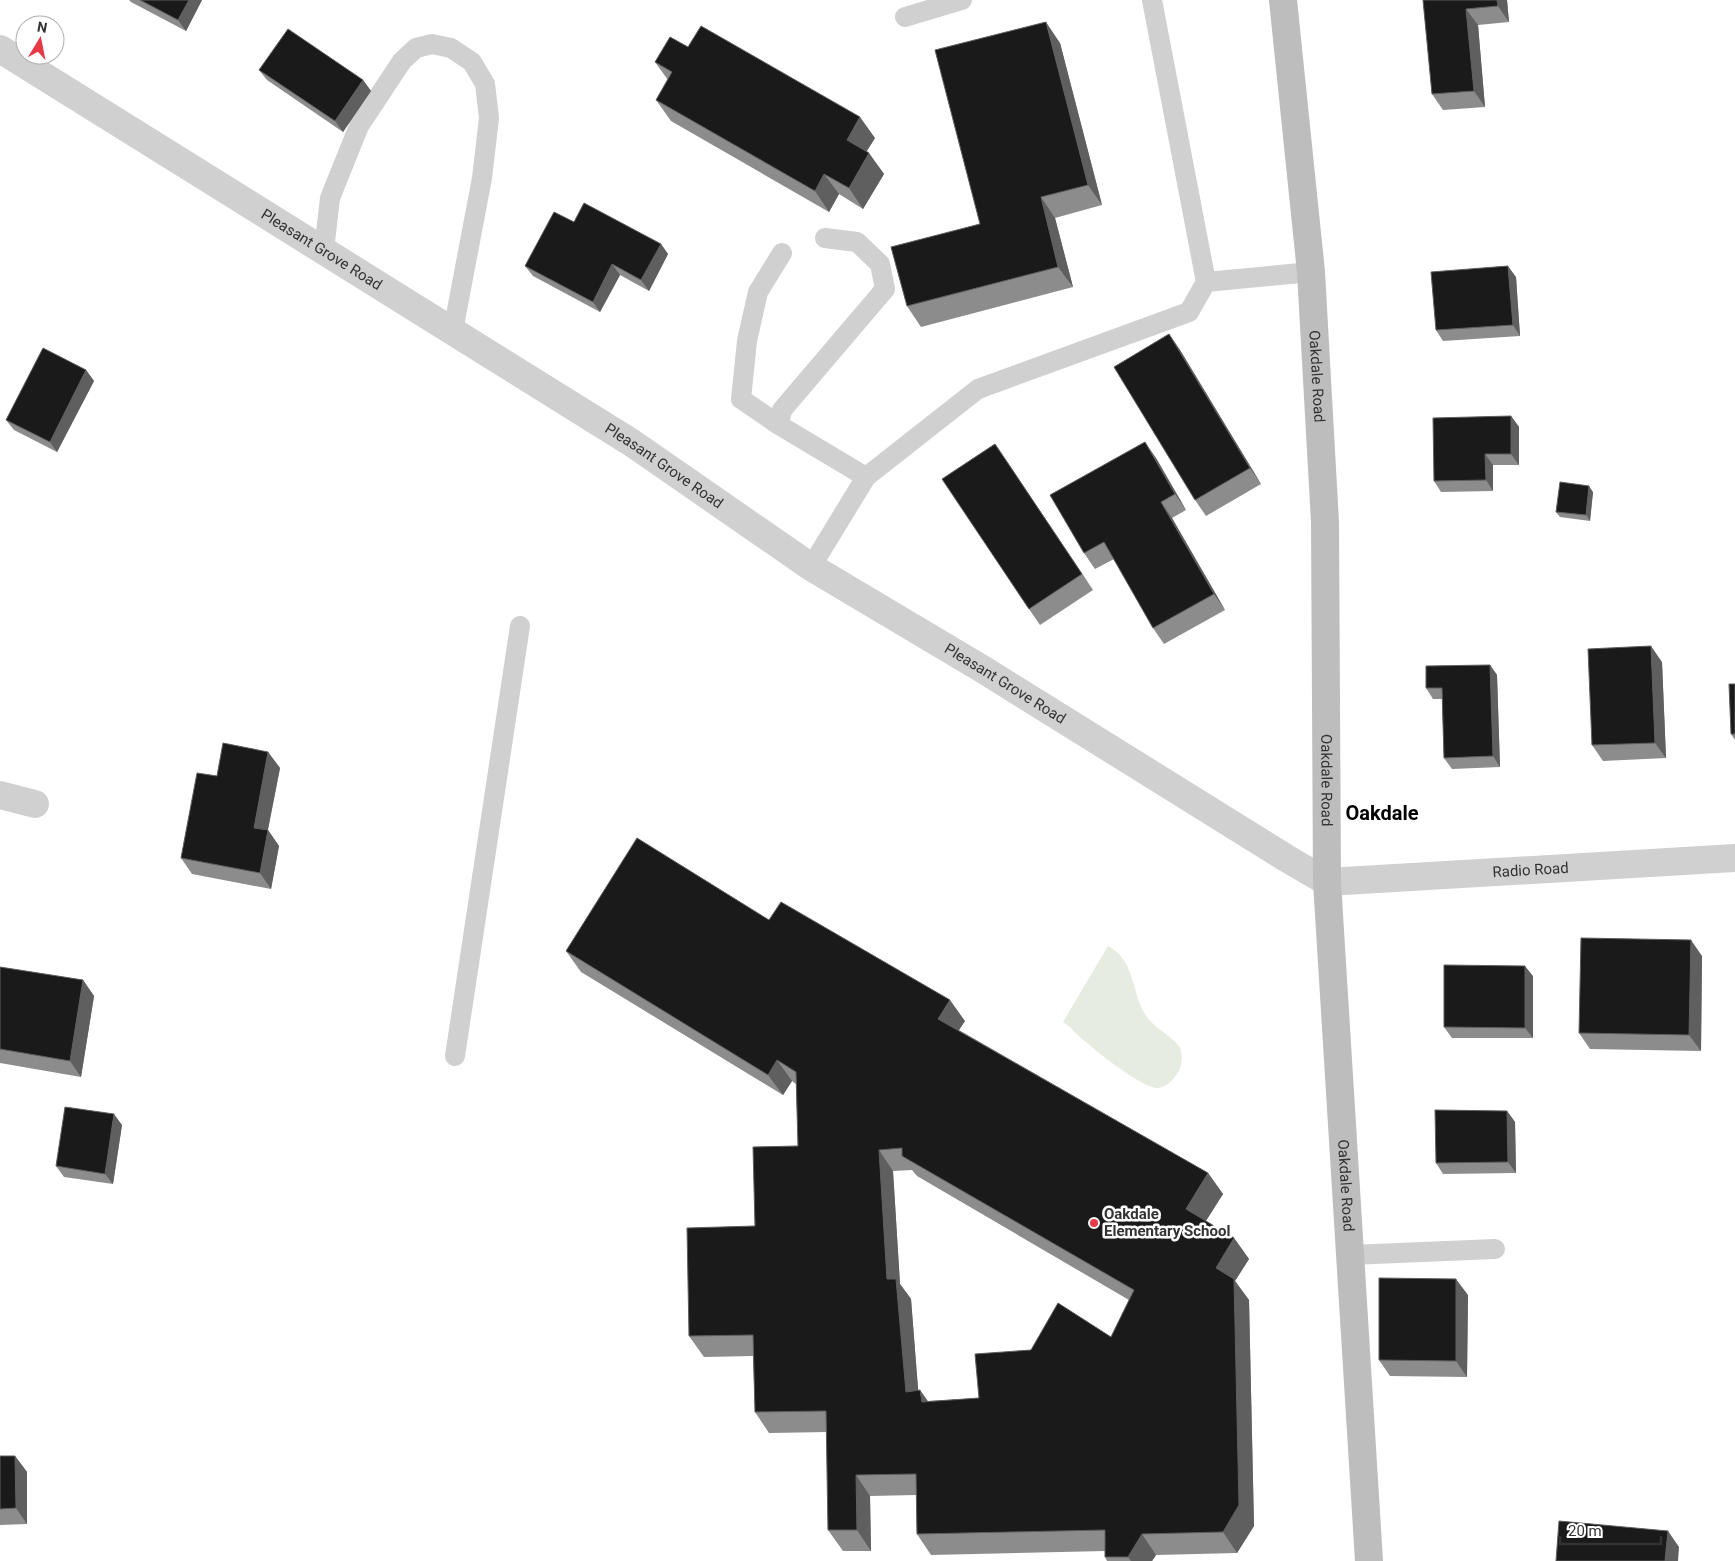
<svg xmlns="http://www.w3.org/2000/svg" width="1735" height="1561" viewBox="0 0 1735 1561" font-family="Roboto,sans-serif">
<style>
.green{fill:#e6ecdf}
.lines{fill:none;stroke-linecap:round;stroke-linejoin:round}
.service{stroke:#d0d0d0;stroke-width:20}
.minor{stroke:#d0d0d0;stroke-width:28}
.tertiary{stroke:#d0d0d0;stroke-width:28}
.secondary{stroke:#bdbdbd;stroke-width:28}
.wall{fill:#8c8c8c;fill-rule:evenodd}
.shaded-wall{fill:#5f5f5f}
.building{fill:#1a1a1a;stroke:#5f5f5f;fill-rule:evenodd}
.poi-dot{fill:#e63946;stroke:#fff;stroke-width:2}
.labels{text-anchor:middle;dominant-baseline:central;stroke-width:5;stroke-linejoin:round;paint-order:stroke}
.street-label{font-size:15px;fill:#333;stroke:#fff}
.poi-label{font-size:15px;font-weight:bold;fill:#333;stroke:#fff;text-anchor:start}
.district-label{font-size:20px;font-weight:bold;fill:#000;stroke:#fff}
</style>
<rect width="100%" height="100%" fill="#fff"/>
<path class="green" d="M1108,946C1135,960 1131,991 1145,1014C1152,1027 1175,1038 1180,1048C1183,1056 1182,1067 1177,1074C1173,1080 1167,1086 1159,1088C1145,1090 1098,1053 1086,1042C1078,1036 1072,1028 1063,1022Z"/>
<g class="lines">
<path class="service" d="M1152,0L1206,282
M905,17L962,0
M825,238L857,242L880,264L885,289L782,410L779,425L866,477
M324,250L330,198L359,126L402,61L416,48L432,44L451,48L472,62L485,84L489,118L482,178L453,331
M779,425L741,399L747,341L758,292L782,253
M811,567L866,477L978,389L1189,312L1206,282L1311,272
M455,1056L520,626
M1350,1255L1495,1249"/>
<path class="minor" d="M0,795L35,804"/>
<path class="tertiary" id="s1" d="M0,49L632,443L811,567L984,670L1286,858L1327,882L1735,858"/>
<path class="secondary" id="s2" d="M1283,0L1311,272L1325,522L1327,882L1369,1561"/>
</g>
<path class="wall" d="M129,0H202L186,31L131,2Z
M1423,0H1507L1509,22L1478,25L1485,107L1443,110L1432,94Z
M1060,43L1102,205L1055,218L1073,287L921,327L907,306L980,224Z
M688,47L875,138L867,151L884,174L863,209L839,194L829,212L671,121L656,100L668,80L655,62Z
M259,70L363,80L371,91L343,132L267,80Z
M574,222L661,244L668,254L649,291L620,275L600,312L533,276L525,266Z
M1516,277L1520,336L1443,341L1436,330Z
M1169,334L1180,350L1261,484L1206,516L1195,500Z
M86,370L94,381L57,452L14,430L6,420Z
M1511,416L1519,427V465H1493V491L1441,492L1434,481Z
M1156,458L1186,510L1172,518L1225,610L1164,644L1153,628L1114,559L1095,569L1084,553Z
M1006,460L1093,590L1040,625L1029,609Z
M1593,492L1590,521L1560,517L1556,512Z
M1662,662L1666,758L1603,761L1592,745Z
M1490,665L1497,675L1500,767L1452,769L1444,758L1442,699H1433L1426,688Z
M1735,684V740L1731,734Z
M268,752L280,768L268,830L279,846L271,889L192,874L181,858L217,776Z
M769,920L965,1021L959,1030L1208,1173L1223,1194L1206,1221L1234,1238L1249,1259L1235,1281L1249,1300L1254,1526L1237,1553L1156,1555L1152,1561H1107L1105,1557V1551L931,1555L917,1534L916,1495L870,1496L871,1551H843L828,1530L827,1432L769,1433L755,1412L753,1356L704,1357L689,1336L755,1226L798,1146L796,1084L792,1081L783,1095L581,972L566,951ZM912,1170L917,1176L1129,1300L1111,1337L1031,1350L979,1398L928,1401L920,1390H918L911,1299L900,1284L893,1171Z
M1702,956L1701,1051L1590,1049L1579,1033Z
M0,967L83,980L94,996L81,1077L0,1063Z
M1533,976V1038H1452L1444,1027Z
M1507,1111L1515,1122L1516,1173L1443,1174L1436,1163Z
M122,1125L113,1184L64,1177L56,1166Z
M1468,1295L1467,1377L1390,1376L1379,1360Z
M0,1456H15L27,1472V1524L0,1525Z"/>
<path class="shaded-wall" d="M189,0H202L186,31L178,20Z
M1497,0H1507L1509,22L1498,6Z
M1466,9L1478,25L1485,107L1474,91Z
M1046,22L1060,43L1102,205L1088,185Z
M363,80L371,91L343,132L335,121Z
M860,117L875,138L861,160L847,140Z
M869,153L884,174L863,209L849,188Z
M824,174L839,194L829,212L815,191Z
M1041,197L1055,218L1073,287L1058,267Z
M661,244L668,254L649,291L641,280Z
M612,264L620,275L600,312L593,302Z
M1508,266L1516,277L1520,336L1513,325Z
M1169,334L1180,350L1261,484L1250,468Z
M86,370L94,381L57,452L50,442Z
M1511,416L1519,427V465L1511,454Z
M1145,442L1156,458L1186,510L1175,494Z
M995,444L1006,460L1093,590L1082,574Z
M1485,454L1493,465V491L1486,480Z
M1589,486L1593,492L1590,521L1586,515Z
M1161,502L1172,518L1225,610L1214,594Z
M1651,646L1662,662L1666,758L1655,743Z
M1490,665L1497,675L1500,767L1493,756Z
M268,752L280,768L265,844L254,828Z
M268,830L279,846L271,889L260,873Z
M1691,940L1702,956L1701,1051L1689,1035Z
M1525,966L1533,976V1038L1525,1028Z
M83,980L94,996L81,1077L70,1061Z
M950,1000L965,1021L953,1039L938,1019Z
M777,1060L792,1081L783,1095L768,1075Z
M1507,1111L1515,1122L1516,1173L1508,1162Z
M114,1114L122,1125L113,1184L105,1174Z
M879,1150L893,1171L900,1284L911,1299L920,1413L906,1392L887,1279Z
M1208,1173L1223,1194L1200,1230L1186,1209Z
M1234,1238L1249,1259L1235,1281L1249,1300L1254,1526L1237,1553L1223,1532L1216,1268Z
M1456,1279L1468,1295L1467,1377L1456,1361Z
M920,1390L934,1411L922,1402Z
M15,1456L27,1472V1524L16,1508Z
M856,1475L870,1496L871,1551L857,1530Z
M1668,1531L1679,1547L1678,1561H1665Z
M1142,1534L1156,1555L1152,1561H1131L1128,1557Z"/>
<path class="building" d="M140,0H189L178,20Z
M1423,0H1497L1498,6L1466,9L1474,91L1432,94Z
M1046,22L1088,185L1041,197L1058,267L907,306L891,247L980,224L935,50Z
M701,26L860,117L847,140L869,153L849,188L824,174L815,191L656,100L672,72L655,62L670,37L688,47Z
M288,29L363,80L335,121L259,70Z
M584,203L661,244L641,280L612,264L593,302L525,266L554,212L574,222Z
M1508,266L1513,325L1436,330L1431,272Z
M1169,334L1250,468L1195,500L1114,367Z
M43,348L86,370L50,442L6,420Z
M1511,416V454H1485L1486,480L1434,481L1433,418Z
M1145,442L1175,494L1161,502L1214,594L1153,628L1104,542L1084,553L1050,495Z
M995,444L1082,574L1029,609L942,479Z
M1560,482L1589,486L1586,515L1556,512Z
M1651,646L1655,743L1592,745L1588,649Z
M1490,665L1493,756L1444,758L1442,688H1426V666Z
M1729,684H1735V734H1731Z
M223,743L268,752L254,828L268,830L260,873L181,858L197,773L217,776Z
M637,838L769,920L781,902L950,1000L938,1019L1208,1173L1186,1209L1234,1238L1216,1268L1234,1279L1239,1505L1223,1532L1142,1534L1128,1557H1105V1530L917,1534L916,1474L856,1475L857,1530H828L826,1411L755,1412L753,1335L689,1336L687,1228L755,1226L753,1147L798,1146L796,1072L777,1060L768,1075L566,951ZM902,1148V1156L1134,1290L1111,1337L1058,1303L1031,1350L975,1354L979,1398L922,1402L920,1390L906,1392L896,1279H887L879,1150Z
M1581,938L1691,940L1689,1035L1579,1033Z
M1444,965L1525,966V1028L1444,1027Z
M0,967L83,980L70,1061L0,1049Z
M65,1107L114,1114L105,1174L56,1166Z
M1435,1110L1507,1111L1508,1162L1436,1163Z
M1379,1278L1456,1279V1361L1379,1360Z
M0,1456H15L16,1508L0,1509Z
M1559,1521L1668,1531L1665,1561H1556Z"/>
<circle class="poi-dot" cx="1094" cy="1223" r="5"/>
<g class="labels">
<g class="street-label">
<text stroke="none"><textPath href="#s1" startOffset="379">Pleasant Grove Road</textPath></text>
<text stroke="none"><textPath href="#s2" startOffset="378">Oakdale Road</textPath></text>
<text stroke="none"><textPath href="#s1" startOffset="784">Pleasant Grove Road</textPath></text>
<text stroke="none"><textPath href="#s1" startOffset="1189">Pleasant Grove Road</textPath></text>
<text stroke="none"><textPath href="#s2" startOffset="782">Oakdale Road</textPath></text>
<text stroke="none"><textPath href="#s1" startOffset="1771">Radio Road</textPath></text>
<text stroke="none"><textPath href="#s2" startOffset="1188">Oakdale Road</textPath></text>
</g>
<g class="poi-label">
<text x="1104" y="1214">Oakdale<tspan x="1104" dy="17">Elementary School</tspan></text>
</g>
<g class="district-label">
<text x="1382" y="813">Oakdale</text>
</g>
</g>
<g transform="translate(40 40) rotate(10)"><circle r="24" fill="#ffffff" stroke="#adadad"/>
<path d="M0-4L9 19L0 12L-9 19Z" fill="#e63946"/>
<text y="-8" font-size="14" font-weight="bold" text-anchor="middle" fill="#333333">N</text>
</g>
<path d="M1560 1536v8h101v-8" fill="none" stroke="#333333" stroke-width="2.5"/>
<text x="1568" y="1536" font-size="15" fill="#333333" stroke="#ffffff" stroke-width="4" paint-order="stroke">20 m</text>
</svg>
